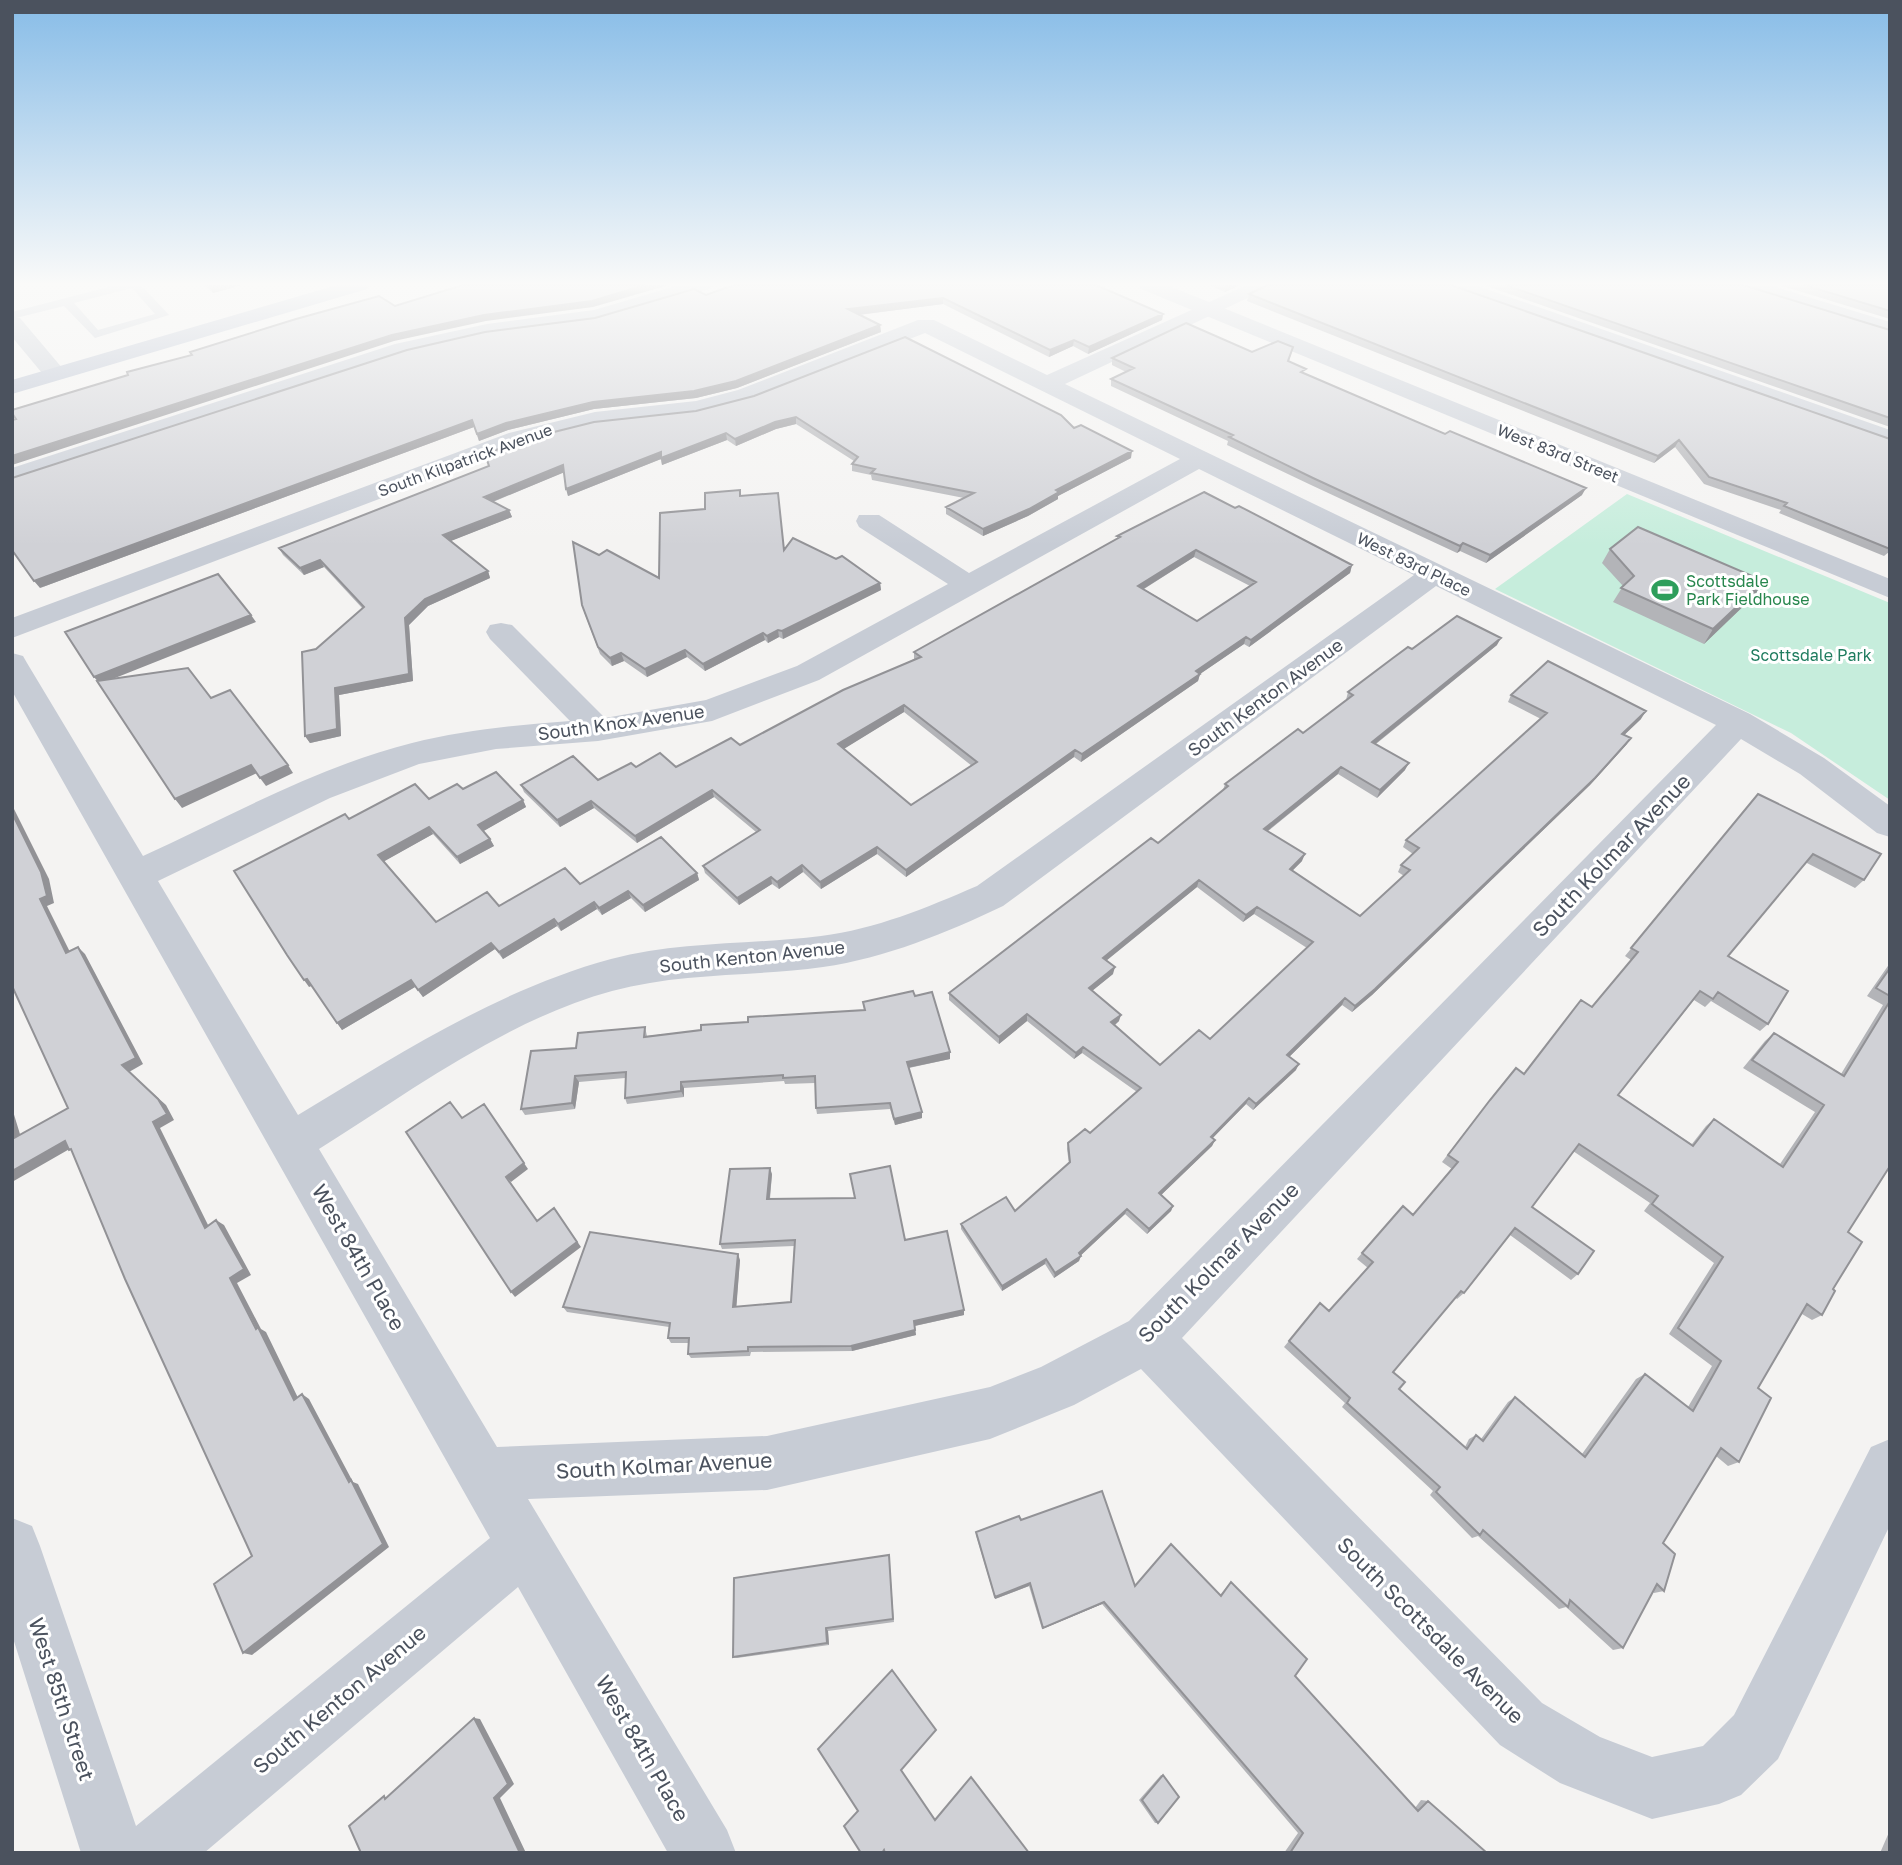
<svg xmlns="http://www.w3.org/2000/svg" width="1902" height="1865" viewBox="0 0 1902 1865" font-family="'Golos Text',sans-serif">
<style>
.green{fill:#c6eddc}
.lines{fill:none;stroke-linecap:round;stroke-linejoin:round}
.service{fill:#c7ccd5;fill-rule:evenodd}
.minor{fill:#c7ccd5;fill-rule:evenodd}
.tertiary{fill:#c7ccd5;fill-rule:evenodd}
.primary{fill:#b5bdce;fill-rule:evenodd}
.wall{fill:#b3b4b8;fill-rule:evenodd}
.shaded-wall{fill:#929296}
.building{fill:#d0d1d6;stroke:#929296;stroke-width:2;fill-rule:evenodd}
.labels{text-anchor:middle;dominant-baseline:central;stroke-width:6;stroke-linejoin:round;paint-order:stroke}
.far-street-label{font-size:16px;fill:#4b525e;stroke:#fff}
.far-leisure-label{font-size:16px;fill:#27864d;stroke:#fff;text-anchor:start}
.far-park-label{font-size:16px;fill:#1f7c5f;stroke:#fff}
.street-label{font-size:18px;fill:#4b525e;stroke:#fff}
.near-street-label{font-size:21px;fill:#4b525e;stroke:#fff}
</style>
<rect width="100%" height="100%" fill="#f4f3f2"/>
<path class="green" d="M1627,494L1890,603V800L1791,733L1495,589Z"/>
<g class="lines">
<path class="service" d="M116,285H141L169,315L95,338L64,306L12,319V312ZM132,288L155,314L98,330L74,303Z"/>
<path class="minor" d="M679,285H712L709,289L596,322L487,336L409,354L12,484V468L395,344L487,324L594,310Z
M1247,285H1275L1065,384L1750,714L1824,758L1890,806V837L1877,833L1800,774L1741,739L1182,1338L1542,1703L1600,1737L1652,1757L1703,1746L1734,1715L1871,1447L1890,1439V1525L1778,1759L1741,1795L1719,1804L1652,1819L1560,1783L1500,1745L1141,1369L1074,1405L990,1439L767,1490L528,1499L727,1830L736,1853H668L518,1587L204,1853H81L12,1635V1518L32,1526L40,1546L136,1826L490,1538L12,691V653L23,656L27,663L143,856C228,817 322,765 412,743C464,730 517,725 570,721L490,639L486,632L490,625L501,623L512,625L605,718L706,700L797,666L948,584L859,527L856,521L859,515H879L969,573L1180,459L925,333L754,400L697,415L595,426L527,443L12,638V618L509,433L595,412L696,401L738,390L918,320H934L1047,375ZM1199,469L1414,575L977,886C926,908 876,929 821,936C750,945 680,941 611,959C497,990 398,1055 298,1115L158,881L330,798L419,764L496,749L598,741L712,721L819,680ZM1436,586L1716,725L1129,1321L1041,1367L990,1387L767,1436L497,1447L319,1149C411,1091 506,1020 612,991C682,972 752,977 823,967C886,958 946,933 1003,906Z
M1444,285H1475L1890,430V445L1447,289Z
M1736,285H1769L1890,322V335L1739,289Z
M12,317L20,318L63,369L66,374L63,379H47L12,337Z"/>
<path class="tertiary" d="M1138,285H1167L1890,579V598L1141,289Z"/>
<path class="primary" d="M337,285H370L367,289L12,394V380Z"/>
</g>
<path class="wall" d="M204,285H242L213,293Z
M1096,285L1163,314L1162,320L1088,354L1073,346L1049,357L943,304L859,315L880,325L881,332L737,388L696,398L594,409L508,430L479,441L474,427L40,588L595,318L706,295Z
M1209,285H1240L1225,292Z
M1484,285H1743L1890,330V427Z
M1779,285H1890V319Z
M1249,294L1890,439V553L1889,552L1884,556L1779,513L1781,510L1704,484L1675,447L1654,463L1247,301Z
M1293,347L1289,361L1305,374L1582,495L1486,563L1460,551L1457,553L1311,485L1227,445L1228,441L1111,386V379L1126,372L1112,365V358L1252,352Z
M696,411L1074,428L1131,458L1058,496V499L1028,516L983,536L946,514V507L964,498L872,480L871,475L852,471V464L854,461L796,424L776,429L736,446L727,440L662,465L661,459L568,496L564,472L493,502L509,510L512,517L450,541L488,571L490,578L428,606L409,625L413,681L339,695L341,736L310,743L305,736L316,649L363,609L324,567L304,575L283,555L279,548Z
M740,490L741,496L784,550L880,583L881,590L783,639L779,637L768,643L765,640L705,671L687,657L647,677L624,661L612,666L600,654L584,612L599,555L659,578L705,509Z
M1117,536L1352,565L1350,573L1249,647L1244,644L1200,674L1198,681L1081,762L1074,757L906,877L877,854L821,889L803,872L779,889L772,884L739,905L705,873L703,866L756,832L714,797L637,843L594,808L560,827L524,792L521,785L598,780L636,767H676L740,745L914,659V652L1117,539ZM1194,557L1250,586L1197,621L1144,589ZM904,712L972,766L911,805L843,749Z
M1610,549L1755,595L1704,644L1613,602L1623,586L1602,563Z
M1497,645L1376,744L1405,770L1377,798L1338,774L1267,832L1302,861L1292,871L1360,916L1404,876L1398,872L1401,865L1413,854L1403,847L1406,840L1541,719L1508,702L1511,695L1641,719L1624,735L1631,738L1626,745L1590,785L1372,995L1352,1012L1342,1005L1289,1057L1296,1070L1253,1110L1246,1104L1212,1138L1215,1140L1212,1146L1161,1195L1173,1206L1171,1211L1147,1234L1125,1214L1080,1256L1079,1261L1054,1278L1045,1264L1002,1291L961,1229V1224L1015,1211L1069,1164L1067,1149L1068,1143L1090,1133L1137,1092L1082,1053L1074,1059L1027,1021L999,1044L949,1000V993L1158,843L1223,790L1225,784L1303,733L1346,700L1348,692L1412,649ZM1197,887L1243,922L1254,914L1307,948L1210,1039L1160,1065L1115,1025L1119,1021L1092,991L1113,974L1106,961Z
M463,789L523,800L526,807L483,831L490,839L494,846L460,864L433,834L384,861L436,922L499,906L580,884L697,873L699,880L645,912L631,898L602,915L597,909L561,931L557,926L503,959L495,949L423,997L415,987L342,1030L312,986L309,987L349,819L429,799Z
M1758,794L1864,880L1855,888L1805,862L1728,956L1768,1024L1760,1031L1711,1001L1705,1007L1694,1000L1618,1095L1692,1144L1706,1126L1714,1119L1780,1164L1815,1112L1743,1068L1765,1041L1774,1033L1841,1074L1883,1005L1867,996L1890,963V1166L1848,1232L1833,1289L1822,1315L1812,1320L1802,1314L1758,1388L1739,1462L1728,1466L1716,1456L1663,1543L1664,1591L1654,1593L1653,1592L1623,1648L1613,1650L1566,1607L1559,1609L1478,1536L1472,1538L1430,1495L1433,1491L1342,1407L1345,1403L1284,1347L1320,1303L1329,1311L1368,1268L1357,1259L1362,1253L1413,1215L1452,1169L1442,1162L1490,1100L1524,1073L1592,1007L1631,960L1625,956ZM1573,1151L1650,1203L1644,1211L1714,1263L1669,1334L1712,1366L1688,1407L1645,1374L1636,1379L1582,1454L1515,1397L1508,1402L1481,1439L1476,1435L1469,1439L1465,1447L1399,1389L1393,1372L1455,1297L1457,1299L1464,1293L1510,1235L1571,1280L1578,1274L1532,1207Z
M915,996L950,1059L909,1068L922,1112V1118L895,1125L890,1109L817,1114L816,1108L815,1083L785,1084L784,1081L684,1088V1097L627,1104L625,1098V1078L579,1082L575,1109L525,1115L521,1109L576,1048L645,1027L647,1036L701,1030L748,1022L864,1010L863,1002Z
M772,1174L770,1199L905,1240L964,1310V1315L915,1326L916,1335L852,1351L751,1352L750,1356L691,1358L688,1354L689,1343H671L668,1338L669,1327L567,1312L563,1307L740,1260L736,1307L791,1302L794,1246L722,1249L720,1244Z
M1021,1520L1135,1586L1220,1595L1228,1585L1231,1582L1295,1676L1415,1808L1421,1800L1428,1801L1487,1853H1284L1298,1833L1102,1604L1042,1629L1029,1586L995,1599L976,1535V1532Z
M889,1555L894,1622L828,1631L829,1645L737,1658L733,1657Z
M1161,1775H1163L1158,1823H1155L1139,1800Z
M1890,1830V1853H1880Z"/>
<path class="shaded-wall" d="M209,285H242L213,293Z
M645,285H669L593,307L486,321L394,341L12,465V456L392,335L484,315Z
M1226,285H1240L1225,292Z
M943,298V304L849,316L848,309Z
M1163,314L1162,320L1088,354L1089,347Z
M880,325L881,332L737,388L696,398L594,409L508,430L479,441L477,434L506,423L593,402Z
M1074,340L1073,346L1049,357L1050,350Z
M796,417V424L776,429L736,446L735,439L775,422Z
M472,420L474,427L40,588L34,581Z
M726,433L727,440L662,465L661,459L568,496L566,489L661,452Z
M1679,440L1675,447L1654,463L1658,456Z
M1132,451L1131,458L1058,496V499L1028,516L983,536V529Z
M563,465L565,472L487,504L484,497Z
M1586,488L1582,495L1486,563L1490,555Z
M509,510L512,517L446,543L443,535Z
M1463,543L1460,551L1457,553L1460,546Z
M1196,550L1194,557L1137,593L1138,586Z
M320,560L324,567L304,575L300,568Z
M1352,565L1350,573L1249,647L1251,640Z
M488,571L490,578L428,606L409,625L413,681L339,695L341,736L310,743L305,736L335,688L405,618L425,599Z
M1764,581L1755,595L1704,644L1713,629Z
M880,583L881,590L783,639L782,631Z
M251,615L256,622L100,684L94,677Z
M778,630L779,637L768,643L767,636Z
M763,633L765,640L705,671L703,664Z
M1246,637L1244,644L1200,674L1198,681L1081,762L1082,754L1196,671Z
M1501,638L1497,645L1369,749L1372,742Z
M685,650L687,657L647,677L645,669Z
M621,653L624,661L612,666L610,658Z
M904,705V712L839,752L838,744Z
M1646,711L1641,719L1618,741L1622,734Z
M1631,738L1626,745L1590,785L1372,995L1352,1012L1355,1006Z
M1075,750L1074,757L906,877V870Z
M1409,763L1405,770L1377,798L1380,790Z
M251,765L257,773L182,808L175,799Z
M288,765L293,773L266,786L260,778Z
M1341,767L1338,774L1261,836L1264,829Z
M712,790L714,797L637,843L635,836Z
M523,800L526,807L482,832L478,825Z
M591,801L594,808L560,827L557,820Z
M12,805L49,879L54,903L47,906L74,960L66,953L40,899L12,813Z
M429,827L433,834L383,862L378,855Z
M490,839L494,846L460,864L457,857Z
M877,847V854L821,889L820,882Z
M1305,854L1302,861L1287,876L1290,869Z
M802,865L803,872L779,889L777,882Z
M697,873L699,880L645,912L643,905Z
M771,877L772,884L739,905L737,898Z
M1199,880L1197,887L1102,964L1103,958Z
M628,891L631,898L602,915L599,908Z
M594,902L597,909L561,931L558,924Z
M1257,907L1254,914L1243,922L1246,915Z
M554,919L557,926L503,959L499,952Z
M491,943L495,949L423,997L418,990Z
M78,947L85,954L143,1064L129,1072L166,1105L174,1120L160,1128L212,1233L205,1228L122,1065Z
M1115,967L1113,974L1087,995L1089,988Z
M307,979L312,985L309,987L304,980Z
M411,980L415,987L342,1030L337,1023Z
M1345,998L1342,1005L1284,1062L1287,1055Z
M1027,1014V1021L999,1044V1037Z
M1121,1015L1119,1021L1110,1029L1111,1022Z
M1083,1047L1082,1053L1074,1059L1076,1053Z
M950,1052V1059L907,1068V1062Z
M1299,1064L1296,1070L1253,1110L1256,1104Z
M575,1076L579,1082L575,1109L572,1103Z
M681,1082L684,1088V1097L681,1091Z
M1249,1098L1246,1104L1208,1143L1211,1137Z
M484,1104L528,1169L511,1182L506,1177Z
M12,1108L23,1144L14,1138L12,1131Z
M922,1112V1118L895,1125L894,1119Z
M1215,1140L1212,1146L1157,1199L1159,1193Z
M65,1141L73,1147L12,1182V1171Z
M770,1168L772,1174L769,1205L767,1199Z
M1173,1206L1171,1211L1147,1234L1149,1229Z
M554,1208L581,1247L515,1297L511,1292Z
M1127,1209L1125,1214L1078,1258L1081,1256L1079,1261L1054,1278L1055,1273L1079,1253Z
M216,1220L224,1225L251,1275L237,1283L261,1329L266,1332L301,1404L294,1400L230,1278Z
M738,1254L740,1260L736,1312L733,1307Z
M1046,1259L1045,1264L1002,1291V1286Z
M964,1310V1315L914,1326V1321Z
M915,1330L916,1335L852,1351L851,1346Z
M302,1394L309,1399L353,1482L358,1484L389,1547L252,1655L243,1653L349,1482Z
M1030,1583L1029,1586L995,1599V1597Z
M1104,1602L1102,1604L1042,1629L1043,1628Z
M826,1628L828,1631L829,1645L827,1643Z
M474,1718L480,1719L514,1784L500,1798L526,1853H520L494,1798Z"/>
<path class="building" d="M463,285H645L592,301L484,315L392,335L12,456V420L16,419L12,413V410L128,375L127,372L192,355L190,352L296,319L379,296L395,306Z
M734,285H1096L1163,314L1089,347L1074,340L1050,350L943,298L848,309L880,325L736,381L694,391L593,402L506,423L477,434L472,420L34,581L12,550V478L407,350L485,332L595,318L694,289L706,295Z
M1268,285H1451L1890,439V549L1784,506L1787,503L1709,477L1679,440L1658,456L1249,294Z
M1505,285H1743L1890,330V418Z
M1804,285H1890V311Z
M1186,323L1252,352L1278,341L1293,347L1288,361L1306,369L1301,372L1445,434L1450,431L1586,488L1490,555L1463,543L1460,546L1313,478L1229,437L1233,435L1111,379L1134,368L1112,358Z
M905,337L1061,415L1074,428L1081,425L1132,451L1056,490L1059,492L1029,509L983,529L946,507L974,493L871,473L875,469L852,464L858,457L796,417L775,422L735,439L726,433L661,458V452L566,489L563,465L484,497L509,510L443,535L488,571L425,599L405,618L409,674L335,688L337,729L305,736L302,652L316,649L364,607L320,560L300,568L279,548L489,466L485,454L526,439L594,422L696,411L754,396Z
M740,490V496L778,493L784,550L793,538L836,559L842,556L880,583L782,631L778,630L767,636L763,633L703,664L685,650L645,669L621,653L610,658L598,647L582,605L573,542L599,555L607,550L659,578L660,513L705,509V493Z
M1204,492L1235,508L1239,506L1352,565L1251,640L1246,637L1196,671L1200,674L1082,754L1075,750L906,870L877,847L820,882L802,865L777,882L771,877L737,898L703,866L760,830L712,790L635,836L591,801L557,820L521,785L573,756L598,780L631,763L636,767L660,753L676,767L731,738L740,745L843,690L921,657L914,652L1120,537L1117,536ZM1196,550L1256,582L1197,621L1138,586ZM904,705L977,762L911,805L838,744Z
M1638,527L1764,581L1713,629L1621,588L1634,576L1610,549Z
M218,574L251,615L94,677L65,632Z
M1457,616L1501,638L1372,742L1409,763L1380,790L1341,767L1264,829L1305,854L1290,869L1360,916L1410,870L1401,865L1419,848L1406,840L1547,713L1511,695L1548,661L1646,711L1622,734L1631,738L1595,778L1375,989L1355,1006L1345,998L1287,1055L1299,1064L1256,1104L1249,1098L1211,1137L1215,1140L1159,1193L1173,1206L1149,1229L1127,1209L1079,1253L1081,1256L1055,1273L1046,1259L1002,1286L961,1224L1006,1197L1015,1211L1070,1162L1068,1143L1085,1129L1090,1133L1141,1088L1083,1047L1076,1053L1027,1014L999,1037L949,993L1151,838L1158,843L1228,786L1225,784L1298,729L1303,733L1353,695L1348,692L1393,658L1408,647L1412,649ZM1199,880L1246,915L1257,907L1313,942L1210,1039L1199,1030L1160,1065L1111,1022L1121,1015L1089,988L1115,967L1103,958Z
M188,668L211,698L230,690L288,765L260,778L251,765L175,799L97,681Z
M496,772L523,800L478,825L490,839L457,857L429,827L378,855L436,922L487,892L499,906L565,868L580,884L661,837L697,873L643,905L628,891L599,908L594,902L558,924L554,919L499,952L491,943L418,990L411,980L337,1023L307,979L304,980L287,955L234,871L345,814L349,819L415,784L429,799L457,784L463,789Z
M1758,794L1881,854L1864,880L1813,854L1728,956L1788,991L1768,1024L1718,992L1713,999L1700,991L1618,1095L1693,1146L1714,1119L1783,1167L1824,1105L1752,1060L1774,1033L1844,1076L1890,1001V1166L1848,1232L1862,1242L1833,1289L1835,1291L1822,1315L1807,1304L1758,1388L1771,1398L1739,1462L1721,1448L1663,1543L1675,1554L1664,1591L1657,1584L1623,1648L1570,1600L1568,1607L1483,1530L1480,1535L1436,1492L1440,1487L1347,1403L1350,1398L1289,1341L1320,1303L1329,1311L1373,1262L1362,1253L1403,1206L1413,1215L1458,1162L1448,1155L1490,1100L1516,1068L1524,1074L1581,1000L1592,1007L1638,952L1631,948ZM1579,1144L1658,1196L1652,1204L1723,1257L1678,1328L1721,1361L1693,1411L1645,1374L1585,1457L1515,1397L1483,1441L1476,1435L1467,1449L1399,1389L1405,1382L1393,1372L1461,1291L1464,1293L1515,1228L1578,1274L1594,1251L1532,1207Z
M12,813L41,872L47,896L40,899L66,953L78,947L136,1058L122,1065L158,1099L167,1114L153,1122L205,1228L216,1220L244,1269L230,1278L256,1329L258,1327L294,1400L302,1394L349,1482L351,1480L383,1544L243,1653L214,1584L252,1556L125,1279L71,1149L69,1150L65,1141L12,1171V1131L14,1138L68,1108L12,986Z
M1890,968V996L1876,988Z
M913,991L915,996L932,992L950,1052L907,1062L922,1112L894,1119L890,1103L816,1108L815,1076L783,1078V1075L681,1082V1091L625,1098L626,1072L575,1076L572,1103L521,1109L531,1051L576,1048L578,1033L645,1027L644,1037L701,1030V1025L748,1022V1017L865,1010L863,1002Z
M450,1102L462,1118L484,1104L524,1163L506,1177L537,1221L554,1208L577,1242L511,1292L406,1132Z
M890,1166L905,1240L947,1231L964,1310L914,1321L915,1330L851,1346L748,1347V1351L688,1354L689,1338H668L670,1323L563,1307L590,1232L738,1254L733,1307L791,1302L795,1240L720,1244L730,1169L770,1168L767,1199L855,1198L850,1174Z
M1102,1491L1135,1586L1171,1544L1221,1596L1231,1582L1307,1659L1295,1676L1418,1811L1428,1801L1487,1853H1290L1303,1833L1104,1602L1043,1628L1030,1583L995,1597L976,1532L1019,1516L1021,1520Z
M889,1555L893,1619L826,1628L827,1643L733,1657L734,1578Z
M892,1670L936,1730L901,1770L935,1820L971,1777L1029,1853H885L884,1850L882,1853H861L844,1826L858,1811L818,1749Z
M474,1718L508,1784L494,1798L520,1853H361L349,1826L384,1796L385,1799Z
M1163,1775L1179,1797L1158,1823L1142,1800Z"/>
<linearGradient id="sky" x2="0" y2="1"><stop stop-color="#87bce7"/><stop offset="0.52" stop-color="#fafaf9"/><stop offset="1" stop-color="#fafaf9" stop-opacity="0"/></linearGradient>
<rect width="1902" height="546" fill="url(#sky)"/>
<defs>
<symbol id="stadium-bare" viewBox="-9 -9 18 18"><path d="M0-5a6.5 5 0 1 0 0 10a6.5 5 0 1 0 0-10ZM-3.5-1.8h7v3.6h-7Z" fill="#2e9e5b" stroke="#fff" stroke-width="2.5" paint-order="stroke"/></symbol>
</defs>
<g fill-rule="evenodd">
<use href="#stadium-bare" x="1646" y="571" width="38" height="38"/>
</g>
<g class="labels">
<g class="far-street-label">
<text transform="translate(1558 453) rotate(22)">West 83rd Street</text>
<text transform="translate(465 460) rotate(-20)">South Kilpatrick Avenue</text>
<text transform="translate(1414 564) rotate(26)">West 83rd Place</text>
</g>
<g class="far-leisure-label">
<text x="1686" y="581">Scottsdale<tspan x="1686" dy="18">Park Fieldhouse</tspan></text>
</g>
<g class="far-park-label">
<text x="1811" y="655">Scottsdale Park</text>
</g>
<g class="street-label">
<text transform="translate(1265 697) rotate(-36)">South Kenton Avenue</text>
<text transform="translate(621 722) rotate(-8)">South Knox Avenue</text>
<text transform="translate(752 956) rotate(-6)">South Kenton Avenue</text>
</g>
<g class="near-street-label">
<text transform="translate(1611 855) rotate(-46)">South Kolmar Avenue</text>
<text transform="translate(359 1257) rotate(60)">West 84th Place</text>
<text transform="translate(1218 1262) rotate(-45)">South Kolmar Avenue</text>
<text transform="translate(664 1465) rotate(-3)">South Kolmar Avenue</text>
<text transform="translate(1431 1630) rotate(45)">South Scottsdale Avenue</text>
<text transform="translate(62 1699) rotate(72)">West 85th Street</text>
<text transform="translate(339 1699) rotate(-40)">South Kenton Avenue</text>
<text transform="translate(643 1748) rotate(60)">West 84th Place</text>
</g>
</g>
<rect width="1902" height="1865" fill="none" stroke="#4b525e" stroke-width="28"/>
</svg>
